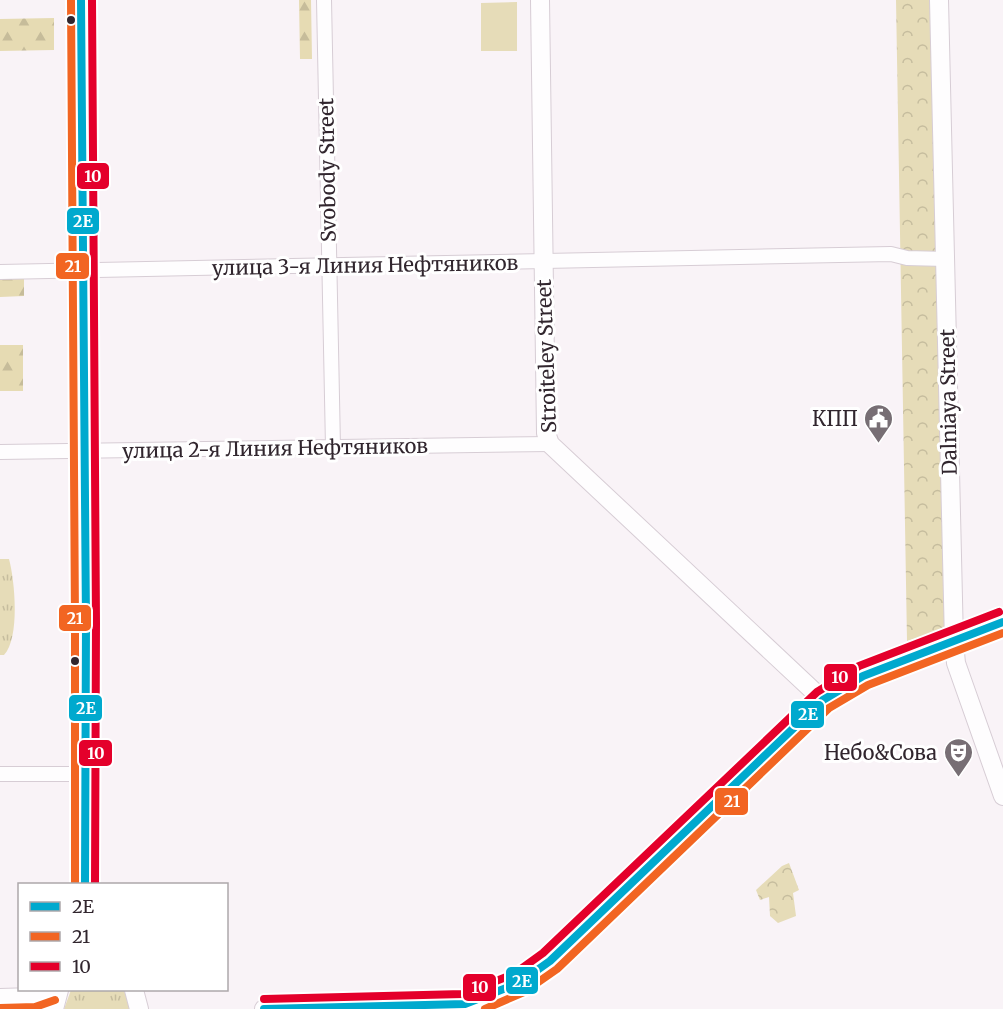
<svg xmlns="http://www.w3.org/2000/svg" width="1003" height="1009" viewBox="0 0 1003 1009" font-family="Merriweather,serif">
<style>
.grass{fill:url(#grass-tufts)}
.forest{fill:url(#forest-firs)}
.park{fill:url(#park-crowns)}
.pitch{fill:#e6dcb8}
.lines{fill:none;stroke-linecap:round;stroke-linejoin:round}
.street-casing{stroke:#d7cdd5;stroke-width:16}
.secondary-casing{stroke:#d7cdd5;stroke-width:20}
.street{stroke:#fefdfe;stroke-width:14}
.secondary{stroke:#fefdfe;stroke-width:18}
.bus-1-casing{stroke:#fff;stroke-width:12}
.bus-2-casing{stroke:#fff;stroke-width:12}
.bus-3-casing{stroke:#fff;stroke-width:12}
.bus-1{stroke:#00a9ce;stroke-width:8}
.bus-2{stroke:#f26522;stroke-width:8}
.bus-3{stroke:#e4002b;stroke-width:8}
.bus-dot{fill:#31262e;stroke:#fff;stroke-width:2}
.labels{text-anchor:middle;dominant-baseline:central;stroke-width:6;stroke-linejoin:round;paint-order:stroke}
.street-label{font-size:20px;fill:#31262e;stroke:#fff}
.poi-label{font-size:20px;fill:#31262e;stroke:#fff;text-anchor:end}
.line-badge{stroke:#fff;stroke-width:2}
.badge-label{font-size:16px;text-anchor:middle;font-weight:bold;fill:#fff}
</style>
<defs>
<pattern id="grass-tufts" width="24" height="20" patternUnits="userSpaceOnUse" patternTransform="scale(1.5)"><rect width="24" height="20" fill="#e6dcb8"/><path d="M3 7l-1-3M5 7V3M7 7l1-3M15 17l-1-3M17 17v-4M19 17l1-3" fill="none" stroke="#c6bd9e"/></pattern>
<pattern id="forest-firs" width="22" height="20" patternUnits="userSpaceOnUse" patternTransform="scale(1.5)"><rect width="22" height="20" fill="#e6dbb3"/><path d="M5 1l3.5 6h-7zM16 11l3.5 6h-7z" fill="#c6bc9a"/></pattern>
<pattern id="park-crowns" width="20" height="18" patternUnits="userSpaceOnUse" patternTransform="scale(1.5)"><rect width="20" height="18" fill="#e6dcb8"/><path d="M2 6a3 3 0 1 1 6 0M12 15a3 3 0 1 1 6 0" fill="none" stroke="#c6bd9e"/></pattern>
</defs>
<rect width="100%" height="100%" fill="#f9f3f7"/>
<path class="grass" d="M0,559H9C15,581 20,638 4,655H0Z
M71,990H124L130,1009H64Z"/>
<path class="forest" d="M299,0H311L312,59H300Z
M54,18V50L0,51V19Z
M0,279H24V296L0,297Z
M0,345H23V391H0Z"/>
<path class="park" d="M896,0H933L947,618L942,631L907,641Z
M789,863L799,890L793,893L796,916L778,923L770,916L769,897L760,900L756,890L782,866Z"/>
<path class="pitch" d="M517,2V51H481V3Z"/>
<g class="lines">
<defs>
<path id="street" d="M324,0L333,447
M0,272L891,254L907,258L945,259
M0,452L550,444
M0,774H86"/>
<path id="secondary" d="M81,0L86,623L85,884
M540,0L546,433L550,444L823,700
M939,0L954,642L956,663L1003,796
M134,990L139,1009
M0,998L33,997L51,990
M54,1009L59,990
M264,1009L465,1004L488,997L519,983L550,961L823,700L863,676L1003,622"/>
</defs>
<use href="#street" class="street-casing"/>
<use href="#secondary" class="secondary-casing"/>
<use href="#street" class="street"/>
<use href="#secondary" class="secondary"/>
<defs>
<path id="bus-1" d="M81,0L86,623L85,884
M264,1009L465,1004L519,983L550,961L823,700L863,676L1003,622"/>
<path id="bus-2" d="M71,0L75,623V884
M0,1008L35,1007L55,1000
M485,1009L524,992L557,969L829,708L868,685L1003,633"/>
<path id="bus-3" d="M92,0L96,623L95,884
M264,999L463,994L514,974L543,953L817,692L859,666L999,612"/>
</defs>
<use href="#bus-1" class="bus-1-casing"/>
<use href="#bus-2" class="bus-2-casing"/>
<use href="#bus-3" class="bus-3-casing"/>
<use href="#bus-1" class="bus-1"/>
<use href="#bus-2" class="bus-2"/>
<use href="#bus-3" class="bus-3"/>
</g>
<defs>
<symbol id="civic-pin" viewBox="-11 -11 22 30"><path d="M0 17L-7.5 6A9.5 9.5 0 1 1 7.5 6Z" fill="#776e74" stroke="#fff"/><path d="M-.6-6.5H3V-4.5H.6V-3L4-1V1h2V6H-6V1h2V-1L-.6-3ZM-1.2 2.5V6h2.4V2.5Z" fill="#fff"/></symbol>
<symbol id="theatre-pin" viewBox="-11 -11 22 30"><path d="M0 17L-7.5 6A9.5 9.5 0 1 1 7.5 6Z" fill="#776e74" stroke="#fff"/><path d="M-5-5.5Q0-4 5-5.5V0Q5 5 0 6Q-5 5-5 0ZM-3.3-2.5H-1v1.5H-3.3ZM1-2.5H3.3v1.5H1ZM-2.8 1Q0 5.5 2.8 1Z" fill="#fff"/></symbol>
</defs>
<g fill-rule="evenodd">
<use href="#civic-pin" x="862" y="402" width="33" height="45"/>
<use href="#theatre-pin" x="942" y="736" width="33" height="45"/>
</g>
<g class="bus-dot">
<circle cx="71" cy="20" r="5"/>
<circle cx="75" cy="661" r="5"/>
</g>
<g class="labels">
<g class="street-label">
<text transform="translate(327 170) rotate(-91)">Svobody Street</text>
<text transform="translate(365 265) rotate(-1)">улица 3-я Линия Нефтяников</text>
<text transform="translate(546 356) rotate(-92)">Stroiteley Street</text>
<text transform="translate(948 402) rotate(-91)">Dalniaya Street</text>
<text transform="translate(275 448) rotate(-1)">улица 2-я Линия Нефтяников</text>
</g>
<g class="poi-label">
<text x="858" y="418">КПП</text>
<text x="937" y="752">Небо&amp;Сова</text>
</g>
</g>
<g class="line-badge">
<rect x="76" y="162" width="34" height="28" rx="6" fill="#e4002b"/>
<rect x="66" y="207" width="34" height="28" rx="6" fill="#00a9ce"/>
<rect x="55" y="252" width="35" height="28" rx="6" fill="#f26522"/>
<rect x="58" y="604" width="34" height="28" rx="6" fill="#f26522"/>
<rect x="823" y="663" width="35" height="29" rx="6" fill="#e4002b"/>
<rect x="68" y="694" width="35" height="28" rx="6" fill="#00a9ce"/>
<rect x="790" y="700" width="35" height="29" rx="6" fill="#00a9ce"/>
<rect x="78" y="739" width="35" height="28" rx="6" fill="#e4002b"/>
<rect x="714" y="787" width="35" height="29" rx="6" fill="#f26522"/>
<rect x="505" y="966" width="34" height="29" rx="6" fill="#00a9ce"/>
<rect x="462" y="973" width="35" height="29" rx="6" fill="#e4002b"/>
</g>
<g class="badge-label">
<text x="93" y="182">10</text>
<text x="83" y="227">2Е</text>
<text x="73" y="272">21</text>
<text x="75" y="624">21</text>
<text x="840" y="683">10</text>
<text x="86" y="714">2Е</text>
<text x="808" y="720">2Е</text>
<text x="96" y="759">10</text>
<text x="732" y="807">21</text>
<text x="522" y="987">2Е</text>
<text x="480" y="993">10</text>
</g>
<rect x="18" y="883" width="210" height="108" fill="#ffffff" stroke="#ada8ab" stroke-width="1.5"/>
<rect x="30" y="902" width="30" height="9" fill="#00a9ce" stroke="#ada8ab" stroke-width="1.5"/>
<text x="72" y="913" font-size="18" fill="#31262e">2Е</text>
<rect x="30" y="932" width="30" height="9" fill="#f26522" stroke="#ada8ab" stroke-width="1.5"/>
<text x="72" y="943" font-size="18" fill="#31262e">21</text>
<rect x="30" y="962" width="30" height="9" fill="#e4002b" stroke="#ada8ab" stroke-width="1.5"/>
<text x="72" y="973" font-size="18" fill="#31262e">10</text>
</svg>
